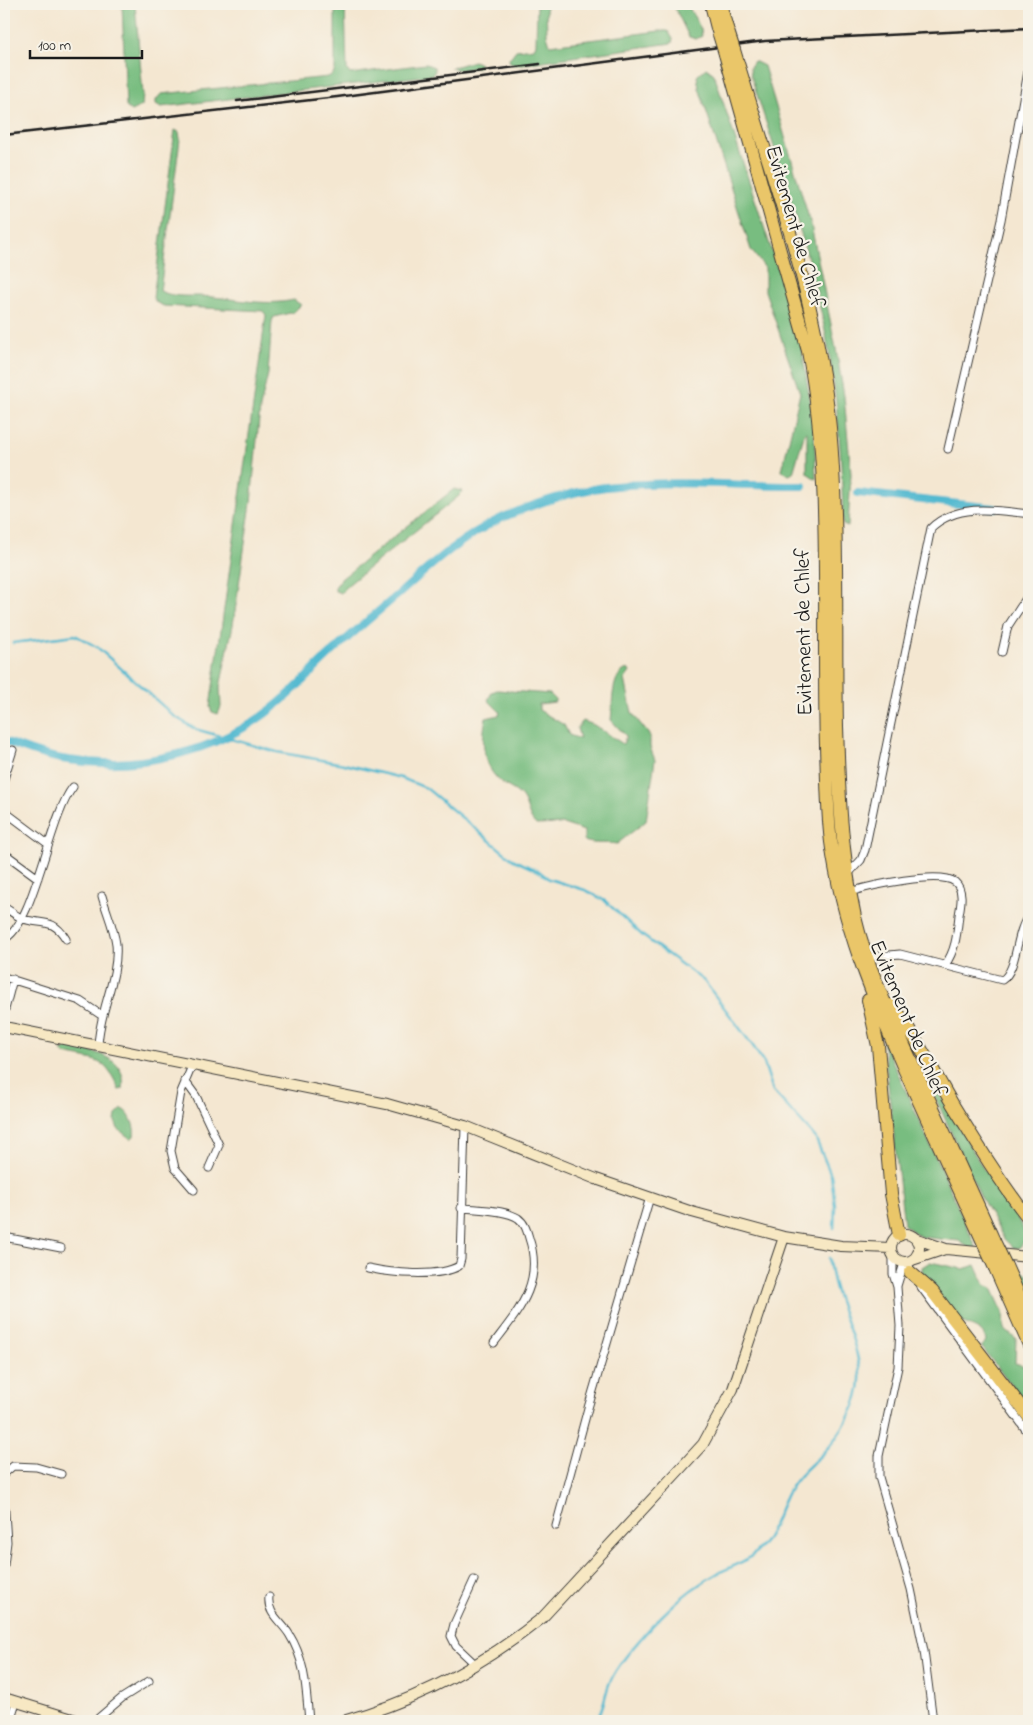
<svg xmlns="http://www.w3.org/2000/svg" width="1033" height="1725" viewBox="0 0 1033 1725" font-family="'Indie Flower',sans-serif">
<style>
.forest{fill:#78bd80;stroke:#4a6c4e}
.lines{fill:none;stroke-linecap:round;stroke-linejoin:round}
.stream{stroke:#52b9d0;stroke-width:2.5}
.canal{stroke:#52b9d0;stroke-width:8}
.street-casing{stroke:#3c3a37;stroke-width:9}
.secondary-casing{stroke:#3c3a37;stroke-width:12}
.highway-casing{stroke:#3c3a37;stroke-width:14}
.street{stroke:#fff;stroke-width:7}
.secondary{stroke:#f7e8c3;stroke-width:10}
.highway{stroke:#eac669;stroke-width:12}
.rail{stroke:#1c1c1c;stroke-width:2.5}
.highway-bridge-casing{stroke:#3c3a37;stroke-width:14;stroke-linecap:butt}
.highway-bridge{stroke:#eac669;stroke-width:12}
.labels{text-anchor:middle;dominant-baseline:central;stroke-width:4.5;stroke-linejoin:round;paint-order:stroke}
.street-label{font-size:22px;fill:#1c1c1c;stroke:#f7f3e8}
</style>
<rect width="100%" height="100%" fill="#f7f3e8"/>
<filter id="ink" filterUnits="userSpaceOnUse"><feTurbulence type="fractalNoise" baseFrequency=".02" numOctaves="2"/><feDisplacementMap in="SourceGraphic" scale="10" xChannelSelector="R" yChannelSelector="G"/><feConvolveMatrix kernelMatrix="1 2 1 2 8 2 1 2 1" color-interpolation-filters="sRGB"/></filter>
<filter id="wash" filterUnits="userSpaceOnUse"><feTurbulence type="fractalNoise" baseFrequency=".0096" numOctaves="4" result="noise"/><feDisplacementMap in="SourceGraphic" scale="20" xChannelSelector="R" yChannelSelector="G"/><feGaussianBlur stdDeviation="1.12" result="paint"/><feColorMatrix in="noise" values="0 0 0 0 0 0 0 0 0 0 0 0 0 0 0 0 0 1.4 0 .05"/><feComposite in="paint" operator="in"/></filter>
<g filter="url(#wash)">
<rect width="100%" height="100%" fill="#f4e7d1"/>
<path class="forest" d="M122,4H135L143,94L142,106L131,111L126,107Z
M335,4H345L347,70L350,74L426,64L434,67L435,71L432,75L161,107L156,104V100L161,94L328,77L333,74L335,69Z
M537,4H546L547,35L550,45L659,31H668L673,39L672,43L515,65L510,63L509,59L516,50L534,48L536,44Z
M673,4H687L701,29L702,36L696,39L689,37Z
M474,61L480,64L478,67L461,70L450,68Z
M754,61L764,66L811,225L836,349L844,396L851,474L848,527L843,525C842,460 838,395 825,331C808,244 778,161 751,76L750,67Z
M706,68L714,74L800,337L814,426L816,479L807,473V432H805L793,473L789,475L782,470L800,393L765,291V268L751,250L699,88L697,76Z
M175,130L179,132L180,139L160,291C173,297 185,296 198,296C230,297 262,307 294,300L301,305L294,312L274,317L272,321L268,374L260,408L251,503L233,625L220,687L221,707L218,714L212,712L210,707L266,315L263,311L164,306L157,303L153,298Z
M454,489L462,491L459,496L349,584L341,593L335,591V587L341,579Z
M628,669L630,672L625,679L632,713L650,736V747L655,760L646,821L617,844C604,842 596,845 584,841V831L563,824L536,825C527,817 528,803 520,795C515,790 507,787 501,782C482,766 481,741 486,718L499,715L500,712L488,700L492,692L497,690L550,694L555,699V702L539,704V710L564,725L569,735L580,739L577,728L583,721L594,725L623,744L626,736L611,720C613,706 610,673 628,669Z
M883,1040L976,1247L975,1252L959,1241L921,1237L904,1225Z
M66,1047C91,1050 128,1056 123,1089L119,1090C105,1057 97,1061 64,1054L61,1051Z
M912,1047L983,1168L1017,1217L1027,1238L1019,1248H1013L1004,1239L980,1195Z
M122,1109C130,1112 136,1128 134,1136L131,1139L118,1129L115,1121L116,1115Z
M930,1262L963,1269L976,1265L985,1285L992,1288L1003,1312L1004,1329L1016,1339L1015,1363L1029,1368V1409L981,1346L986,1341C984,1327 968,1327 959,1320C945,1309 934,1289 923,1276L922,1267Z
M1017,1267L1029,1276V1306L1015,1271Z"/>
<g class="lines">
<path class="stream" d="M13,643L75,635L97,647L174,716L195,729L277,752L344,764L401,778L426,788L512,859L540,872L549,879L585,890L604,900L643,936L704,981L753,1046L764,1063L773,1091L815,1137L831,1175L835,1206L834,1228
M596,1721C605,1706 604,1696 610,1682C618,1662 653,1624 669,1609C682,1596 702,1582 718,1573C731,1567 744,1563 755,1553C773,1537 778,1507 791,1487C799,1474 811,1465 822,1454C840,1436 862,1401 860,1374C857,1334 832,1299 829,1258"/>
<path class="canal" d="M858,493L995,508
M4,741C25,749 46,757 68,760C138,771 219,752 274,707C293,692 309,674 326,658C350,635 375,614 400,593C432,564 464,535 504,517C539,502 577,489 616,486C677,480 741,486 803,486"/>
</g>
</g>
<g filter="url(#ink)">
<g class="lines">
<defs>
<path id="street" d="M948,449L1001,220L1029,66
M1002,652L1008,626L1029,594
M4,779L13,750
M4,811L48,844
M4,853L38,878
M847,875L861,860L865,850L931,528C957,503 996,510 1029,514
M850,892C869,886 940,870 955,882C964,890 961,904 959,915C957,933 956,950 945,965
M4,907C9,910 15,915 21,918C40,926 52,916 66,939
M4,939C34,926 49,817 73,787
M868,957L900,954L1002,980C1018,970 1015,932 1029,915
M4,977L80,1001L101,1015
M4,1013L13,979
M98,1046C99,1011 119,978 116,944C114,928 106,911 102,896
M192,1066L181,1092L171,1151L175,1168L194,1190
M185,1081L196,1096L219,1145L209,1168
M461,1208C476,1209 506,1210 518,1218C525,1223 527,1231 529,1238C544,1282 519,1310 494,1343
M4,1237L61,1248
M893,1256V1274L897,1287L900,1326L898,1367L879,1456V1477L911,1589L924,1651L933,1721
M908,1263L912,1274
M368,1268C391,1273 438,1278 459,1266L461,1259L465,1126
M897,1286L904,1263
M921,1287L1029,1434
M4,1474L13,1466L36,1467L61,1474
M4,1498L7,1542L4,1565
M556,1526L588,1408L650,1197
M474,1580L454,1624L451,1636L456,1646L475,1664
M269,1597C267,1614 281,1621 289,1634C306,1661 306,1690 309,1721
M10,1721L16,1702
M95,1721L122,1698L149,1681"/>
<path id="secondary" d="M4,1027L387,1104L465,1126L596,1179L692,1212L784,1237L841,1246L891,1248
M891 1248a14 14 0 1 1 28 0a14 14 0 1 1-28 0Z
M917,1239L946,1249L1029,1257
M915,1259L945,1249
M4,1698L79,1721
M343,1721C416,1701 482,1666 542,1618L681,1468L703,1444L733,1389L784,1237"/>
<path id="highway" d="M711,4L717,28
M720,4L726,25
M734,50C771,174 818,299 830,428C839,527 835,627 837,726C839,792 841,852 855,917C867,968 892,1019 914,1067C941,1125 968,1183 994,1241
M725,54L808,351C833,480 822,614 826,745C827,777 827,810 831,842C842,925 872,995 905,1071C931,1129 958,1186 984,1244
M868,1000L878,1046L891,1194L899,1235
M892,1005C916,1036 933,1071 953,1105C977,1144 1001,1183 1029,1219
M1006,1266L1029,1318
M995,1268L1029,1345
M910,1272L932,1291L1029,1417"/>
</defs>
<use href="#street" class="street-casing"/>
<use href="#secondary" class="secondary-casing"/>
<use href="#highway" class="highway-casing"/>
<use href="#street" class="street"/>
<use href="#secondary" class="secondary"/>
<use href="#highway" class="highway"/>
<path class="rail" d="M237,101L540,64
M4,135L337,97L765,41L1029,28"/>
<defs>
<path id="highway-bridge" d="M726,25L734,50
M717,28L725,54
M994,1241L1006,1266
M984,1244L995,1268"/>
</defs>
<use href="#highway-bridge" class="highway-bridge-casing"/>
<use href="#highway-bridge" class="highway-bridge"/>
</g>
</g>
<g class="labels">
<g class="street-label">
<text transform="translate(794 227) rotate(74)">Evitement de Chlef</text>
<text transform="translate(805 632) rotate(-91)">Evitement de Chlef</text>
<text transform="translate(907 1019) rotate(67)">Evitement de Chlef</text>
</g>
</g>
<rect width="1033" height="1725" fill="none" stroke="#f7f3e8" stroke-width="20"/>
<path d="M30 50v8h112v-8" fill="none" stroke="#1c1c1c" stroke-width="2.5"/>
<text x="38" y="50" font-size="15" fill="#1c1c1c" stroke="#f7f3e8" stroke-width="4" paint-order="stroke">100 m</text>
</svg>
